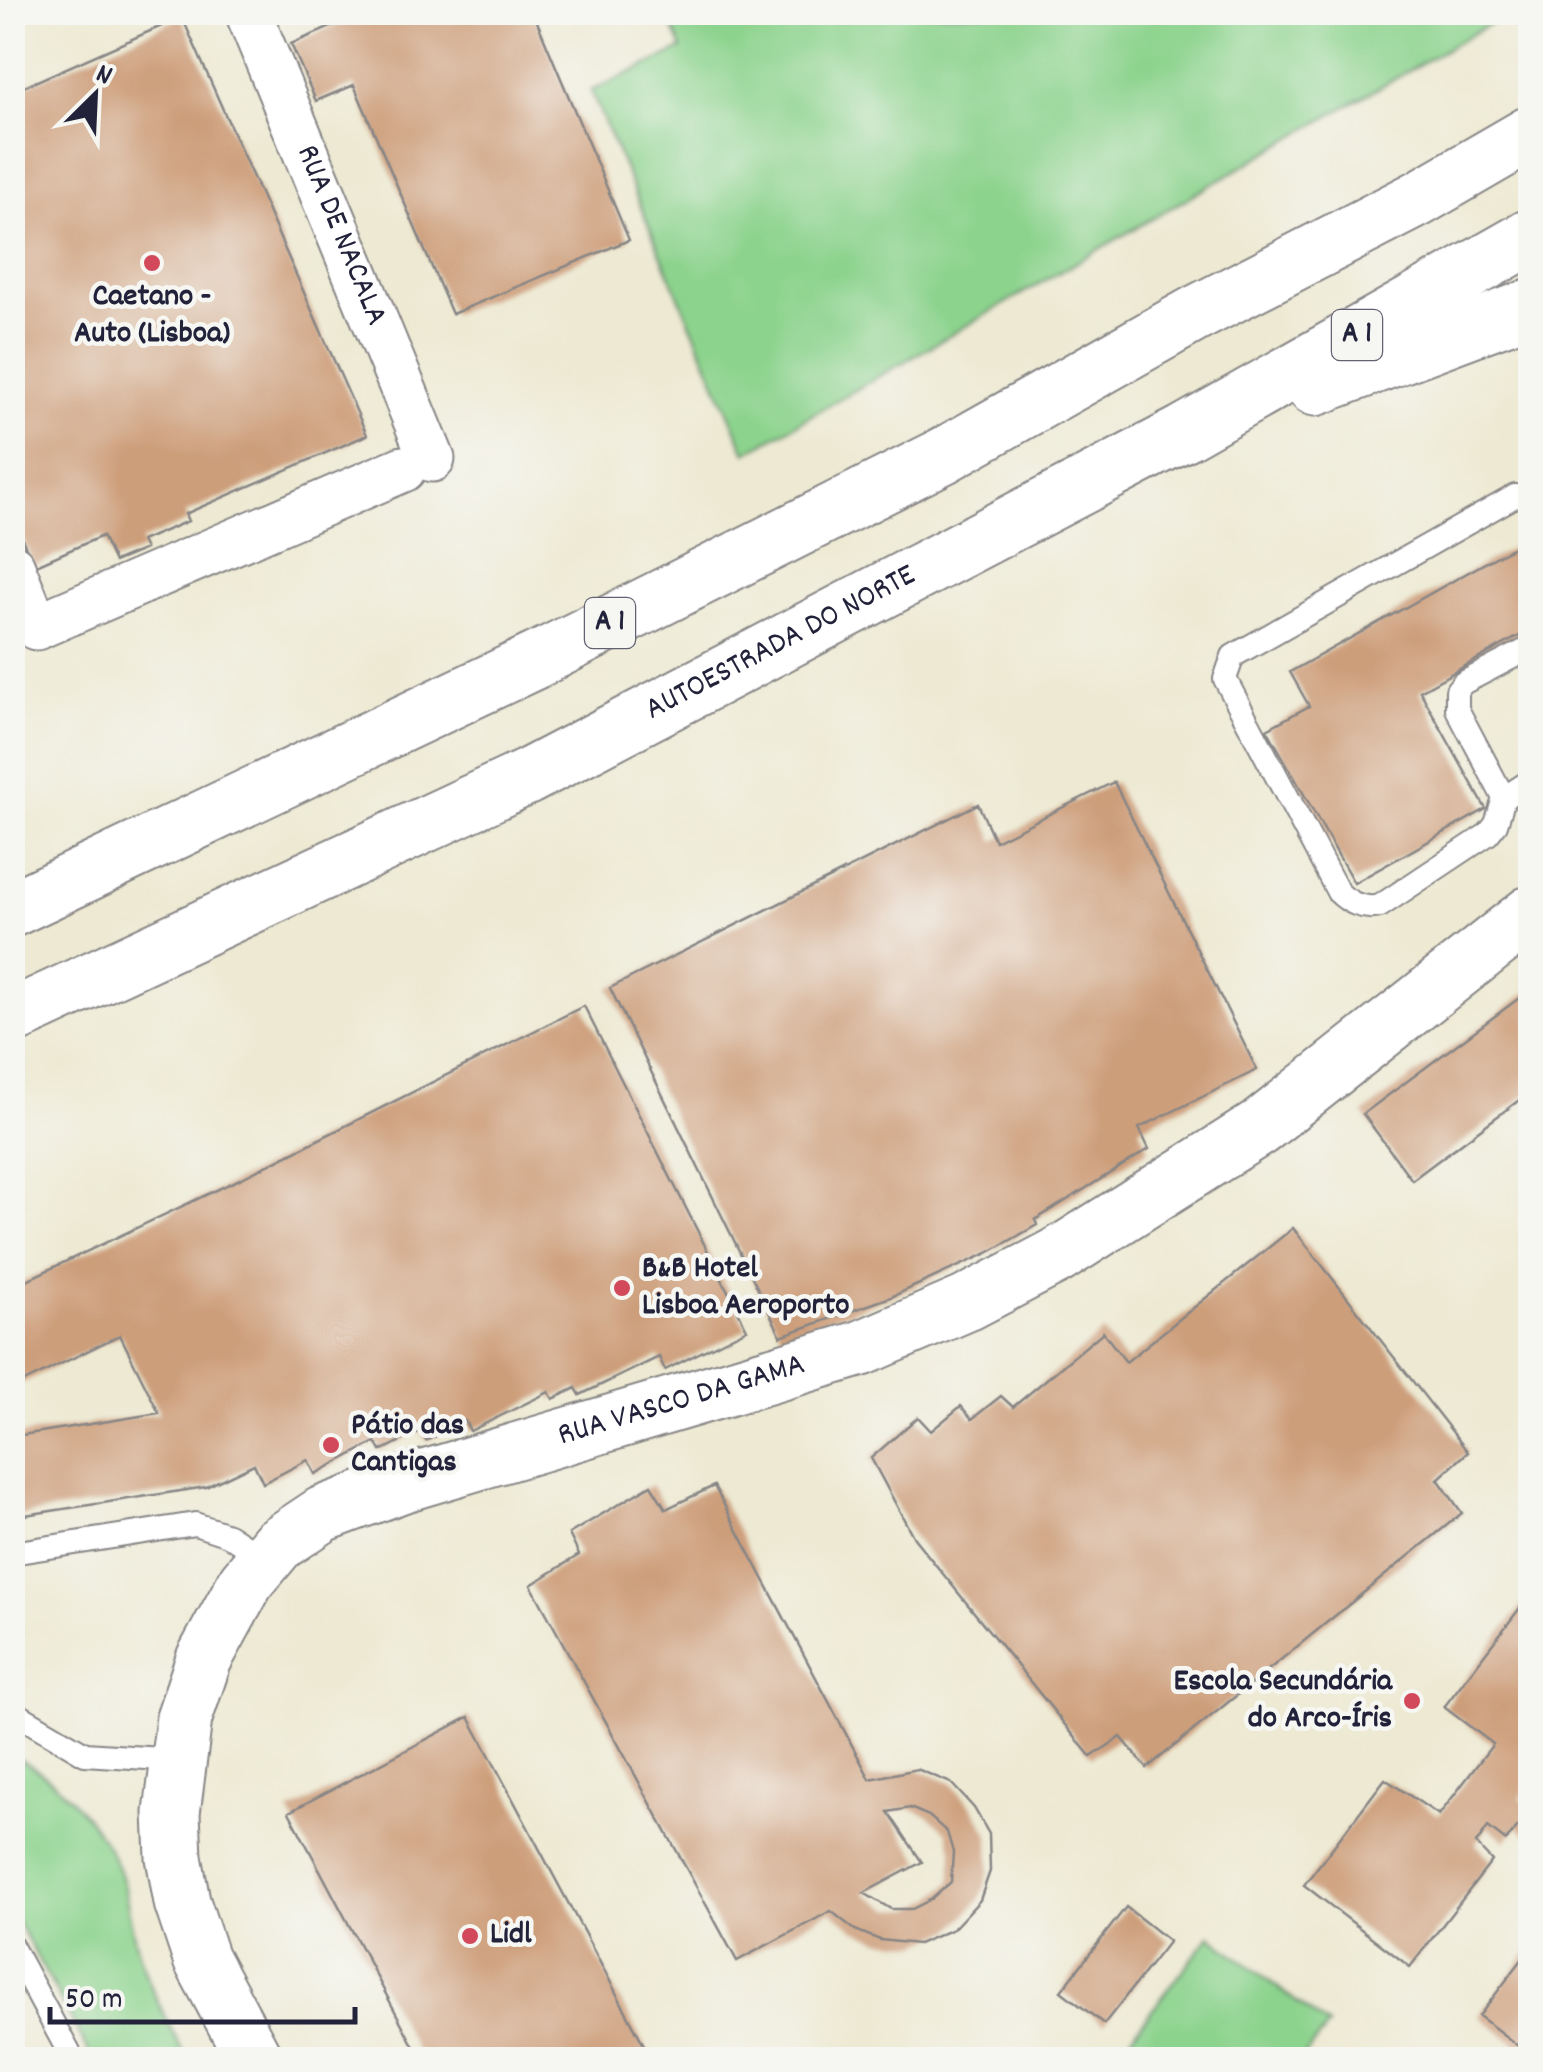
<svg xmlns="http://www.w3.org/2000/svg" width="1543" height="2072" viewBox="0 0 1543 2072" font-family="Dekko,sans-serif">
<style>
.green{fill:#8cd38d;stroke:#577a64;stroke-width:2.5}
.building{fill:#cd9e7a;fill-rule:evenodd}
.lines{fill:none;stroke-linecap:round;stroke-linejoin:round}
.lane-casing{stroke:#888686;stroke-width:26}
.street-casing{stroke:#888686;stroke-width:49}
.secondary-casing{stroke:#888686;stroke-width:59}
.highway-casing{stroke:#888686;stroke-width:59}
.lane{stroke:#fff;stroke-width:22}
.street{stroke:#fff;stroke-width:45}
.secondary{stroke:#fff;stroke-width:55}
.highway{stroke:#fff;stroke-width:55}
.poi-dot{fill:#d1495b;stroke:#f6f6f2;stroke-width:4}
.labels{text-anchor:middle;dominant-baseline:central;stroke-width:9;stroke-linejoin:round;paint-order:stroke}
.shield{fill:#f6f6f2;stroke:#626272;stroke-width:2.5}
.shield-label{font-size:30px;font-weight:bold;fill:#22223b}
.street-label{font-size:32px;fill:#22223b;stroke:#f6f6f2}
.poi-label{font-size:32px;font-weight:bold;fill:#22223b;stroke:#f6f6f2;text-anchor:start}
</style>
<rect width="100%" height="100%" fill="#f6f6f2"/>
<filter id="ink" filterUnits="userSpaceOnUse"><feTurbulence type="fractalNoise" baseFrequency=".01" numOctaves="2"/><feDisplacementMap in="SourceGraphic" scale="20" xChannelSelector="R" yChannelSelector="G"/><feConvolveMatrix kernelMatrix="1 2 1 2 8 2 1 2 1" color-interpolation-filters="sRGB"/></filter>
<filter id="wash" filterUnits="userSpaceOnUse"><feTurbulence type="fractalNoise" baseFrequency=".0048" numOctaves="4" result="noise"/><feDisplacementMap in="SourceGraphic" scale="40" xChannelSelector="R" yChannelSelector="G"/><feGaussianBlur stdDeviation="2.25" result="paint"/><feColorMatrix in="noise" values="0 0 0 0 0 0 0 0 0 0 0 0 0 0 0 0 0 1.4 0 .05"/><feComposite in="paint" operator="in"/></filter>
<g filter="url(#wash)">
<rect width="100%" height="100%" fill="#ede9d2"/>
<path class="green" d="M666,13H1508L746,453L591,91L682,49Z
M13,1757C56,1773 109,1836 122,1880C129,1905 131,1931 139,1955C151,1992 169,2025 187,2059H93L13,1914Z
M1210,1936L1328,2026L1302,2059H1114Z"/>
<g id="blocks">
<path class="building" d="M366,12H533L629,240L452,314L354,85L316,101L291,44Z
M182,17L367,435L185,514L188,521L141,541L145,549L114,562L102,536L34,566L12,516V92Z
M1519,544L1530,564V630L1420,691L1486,809L1354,883L1267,729L1309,706L1290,672Z
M1114,782L1257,1070L1139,1128L1149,1149L1035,1220L1037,1225L988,1253L891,1297L781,1336L610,988L978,804L995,841Z
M1530,990V1092L1412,1180L1363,1114Z
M584,1006L747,1329L665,1370L659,1357L580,1395L576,1388L553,1399L549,1392L470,1431L465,1421L426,1441L421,1431L381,1451L376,1442L315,1474L308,1460L263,1483L254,1464L206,1487L12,1517V1439L22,1435L159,1413L120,1335L12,1388V1287L242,1178Z
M1293,1228L1468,1452L1438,1479L1462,1513L1147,1768L1121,1737L1091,1757L914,1538L871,1458L918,1417L931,1431L961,1406L972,1419L1001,1396L1013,1407L1103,1332L1126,1362Z
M651,1485L666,1509L714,1486L870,1779L917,1769L951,1783L974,1808L989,1834L990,1871L980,1900L953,1929L918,1944L880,1940L855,1930L831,1911L737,1961L531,1585L579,1555L569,1534ZM910,1808L929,1816L947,1832L953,1852L951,1882L932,1899L912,1909H891L864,1893L922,1862L888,1812Z
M1523,1604L1530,1610V1785L1521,1798L1530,1805V1837L1517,1827L1506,1841L1488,1827L1476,1844L1492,1861L1410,1967L1304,1885L1385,1779L1439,1815L1493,1744L1444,1707Z
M469,1717L652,2060H421L289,1812Z
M1126,1907L1169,1941L1104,2024L1061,1991Z
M1530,1949V2055L1479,2016Z"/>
</g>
</g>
<g filter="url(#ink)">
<use href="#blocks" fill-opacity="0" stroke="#888686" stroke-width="2.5"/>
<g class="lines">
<defs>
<path id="lane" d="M1530,497L1515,496L1233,656L1225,679L1338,892C1349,903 1364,910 1380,906L1488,834L1496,824L1504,798L1530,781
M1504,798L1457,709V690L1463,683L1530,648
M12,1553L195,1524L228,1535L263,1558
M12,1711L85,1754L177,1760
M12,1947L73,2060"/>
<g id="street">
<path id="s1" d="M248,12L432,459"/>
<path d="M12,567L36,627L403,469"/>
</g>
<g id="secondary">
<path id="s2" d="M255,2060L201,1959L182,1902L174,1857L172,1813L184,1718L204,1659L246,1582L278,1544L323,1514L401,1485L862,1348L967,1303L1057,1256L1259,1128L1530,914"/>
</g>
<g id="highway">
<path d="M1315,388L1530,307"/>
<path d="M12,909L537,660L941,457L1195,314L1418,199L1530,134"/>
<path id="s3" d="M12,1017L527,777L1184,433L1530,237"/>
</g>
</defs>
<use href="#lane" class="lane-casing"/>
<use href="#street" class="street-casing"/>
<use href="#secondary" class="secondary-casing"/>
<use href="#highway" class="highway-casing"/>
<use href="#lane" class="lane"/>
<use href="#street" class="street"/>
<use href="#secondary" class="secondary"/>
<use href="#highway" class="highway"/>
</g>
</g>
<g class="poi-dot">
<circle cx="152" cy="263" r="10"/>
<circle cx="622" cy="1288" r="10"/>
<circle cx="331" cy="1445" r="10"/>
<circle cx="1412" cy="1701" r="10"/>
<circle cx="470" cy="1936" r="10"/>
</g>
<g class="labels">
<g class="shield">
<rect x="1332" y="310" width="50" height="50" rx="8"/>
<rect x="585" y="598" width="50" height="50" rx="8"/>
</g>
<g class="shield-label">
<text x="1357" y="335">A 1</text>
<text x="610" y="623">A 1</text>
</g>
<g class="street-label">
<text stroke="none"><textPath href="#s1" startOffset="242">RUA DE NACALA</textPath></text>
<text stroke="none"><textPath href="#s3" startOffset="855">AUTOESTRADA DO NORTE</textPath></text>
<text stroke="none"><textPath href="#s2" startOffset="990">RUA VASCO DA GAMA</textPath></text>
</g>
<g class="poi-label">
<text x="152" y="298" text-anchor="middle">Caetano -<tspan x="152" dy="37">Auto (Lisboa)</tspan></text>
<text x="642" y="1270">B&amp;B Hotel<tspan x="642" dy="37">Lisboa Aeroporto</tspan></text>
<text x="351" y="1427">Pátio das<tspan x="351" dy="37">Cantigas</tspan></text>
<text x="1392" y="1683" text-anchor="end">Escola Secundária<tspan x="1392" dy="37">do Arco-Íris</tspan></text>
<text x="490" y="1936">Lidl</text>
</g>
</g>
<rect width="1543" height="2072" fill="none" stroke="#f6f6f2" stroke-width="50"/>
<g transform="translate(95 95) rotate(24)" stroke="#f6f6f2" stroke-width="8" paint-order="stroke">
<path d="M0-8L18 38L0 25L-18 38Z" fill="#22223b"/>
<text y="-15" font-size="28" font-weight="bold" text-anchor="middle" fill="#22223b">N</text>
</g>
<path d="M50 2007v15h305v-15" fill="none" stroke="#22223b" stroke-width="5"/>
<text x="65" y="2007" font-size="30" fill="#22223b" stroke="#f6f6f2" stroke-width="8" paint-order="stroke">50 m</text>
</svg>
